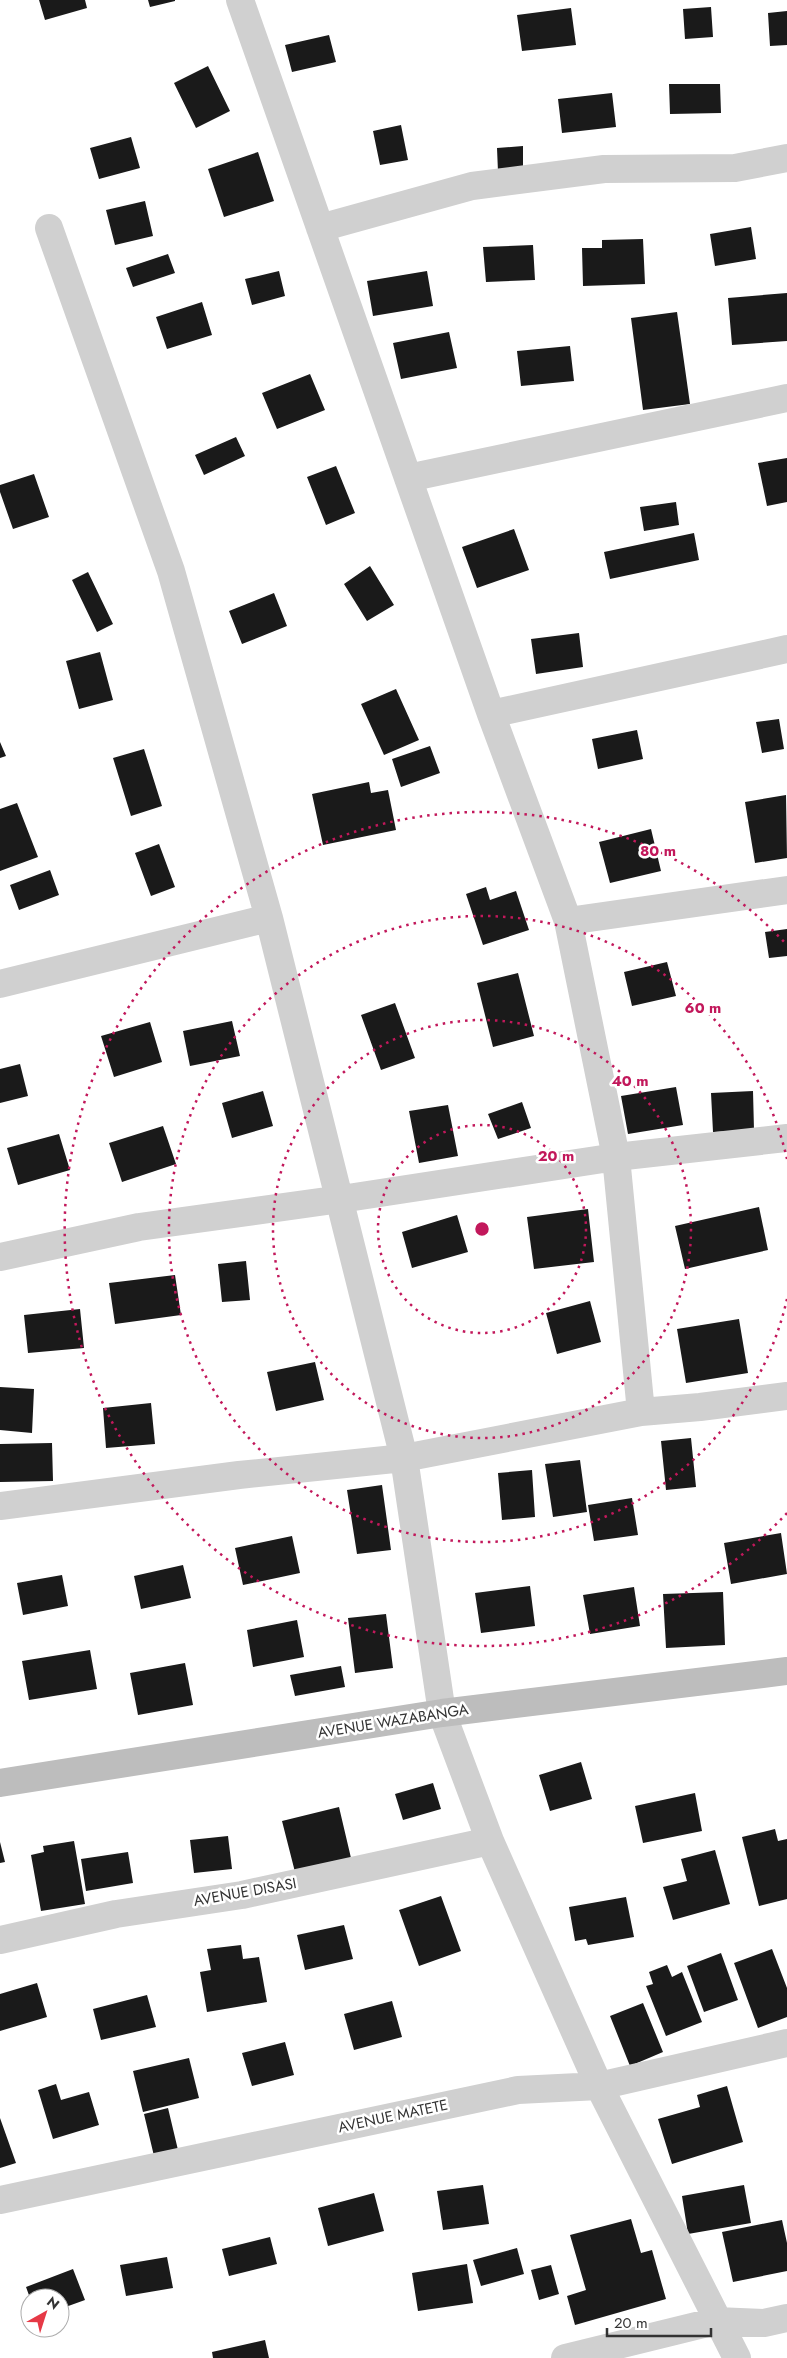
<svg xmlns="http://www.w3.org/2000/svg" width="787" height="2358" viewBox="0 0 787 2358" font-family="Jost,sans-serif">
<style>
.building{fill:#1a1a1a}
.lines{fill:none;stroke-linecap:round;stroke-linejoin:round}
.minor{stroke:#d0d0d0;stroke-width:28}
.secondary{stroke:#bdbdbd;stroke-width:28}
.ring{fill:none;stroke:#c2185b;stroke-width:2.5;stroke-dasharray:2.5 5}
.labels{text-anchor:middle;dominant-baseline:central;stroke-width:5;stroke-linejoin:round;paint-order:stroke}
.street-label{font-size:15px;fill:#333;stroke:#fff}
.centre{fill:#c2185b;stroke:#fff;stroke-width:2.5}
.ring-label{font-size:15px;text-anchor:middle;font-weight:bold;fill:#c2185b;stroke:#fff;stroke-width:5;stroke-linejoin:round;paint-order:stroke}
</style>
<rect width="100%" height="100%" fill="#fff"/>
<path class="building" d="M39,0H85L87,8L45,20Z
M148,0H175V1L150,7Z
M711,7L713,37L685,39L683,9Z
M571,8L576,45L522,51L517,15Z
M787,11V45L770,46L768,13Z
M329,35L336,62L292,72L285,45Z
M208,66L230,111L196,128L174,83Z
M669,84H720L721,113L670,114Z
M612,93L616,127L562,133L558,99Z
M401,125L408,160L380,165L373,131Z
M131,137L140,168L99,179L90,148Z
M523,146V171L498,172L497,148Z
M258,152L274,201L224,217L208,169Z
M145,201L153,236L115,245L106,210Z
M751,227L756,259L715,266L710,234Z
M643,239L645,284L583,286L582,248H602V240Z
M533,245L535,280L486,282L483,247Z
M168,254L175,273L133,287L126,268Z
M279,271L285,296L252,305L245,279Z
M427,271L433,306L373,316L367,281Z
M787,293V341L732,345L728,298Z
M202,302L212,335L167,349L156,317Z
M677,312L690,404L643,410L631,318Z
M449,332L457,368L401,379L393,343Z
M570,346L574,381L521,386L517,351Z
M310,374L325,410L277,429L262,393Z
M236,437L245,456L204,475L195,455Z
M787,458V502L767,506L758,463Z
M336,466L355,513L326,525L307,477Z
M34,474L49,517L13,529L0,492V485Z
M676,502L679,525L644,531L640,507Z
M514,529L529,570L477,588L462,547Z
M694,533L699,560L610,579L604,552Z
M370,566L394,605L367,621L344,584Z
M88,572L113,624L97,632L72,580Z
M274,593L287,626L242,644L229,611Z
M579,633L583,667L536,674L531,639Z
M100,652L113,700L79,709L66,661Z
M396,689L419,740L384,755L361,704Z
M779,719L784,749L762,753L756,722Z
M637,730L643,759L598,769L592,739Z
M0,742L6,756L0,758Z
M430,746L440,773L401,787L392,759Z
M144,749L162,806L131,816L113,758Z
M369,782L371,793L388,790L396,830L323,845L312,794Z
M786,795L787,858L755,863L745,802Z
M17,803L38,857L0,871V809Z
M651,829L661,871L610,883L599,842Z
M159,844L175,887L151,896L135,853Z
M50,870L59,895L19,910L10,885Z
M486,887L490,900L516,891L529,930L483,945L466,894Z
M787,929V956L769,958L765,932Z
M667,962L676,996L632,1006L624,972Z
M518,973L534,1036L493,1047L477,983Z
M395,1003L415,1058L381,1070L361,1015Z
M232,1021L240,1056L190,1066L183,1031Z
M150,1022L162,1062L114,1077L101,1036Z
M20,1064L28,1096L0,1103V1069Z
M676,1087L683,1125L628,1134L621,1096Z
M263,1091L273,1126L232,1138L222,1103Z
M753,1091L754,1130L713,1132L711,1093Z
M522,1102L531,1128L498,1139L488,1114Z
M448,1105L458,1156L419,1163L409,1111Z
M163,1126L176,1164L122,1182L109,1143Z
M59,1134L70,1170L18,1185L7,1148Z
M759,1207L768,1250L685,1269L675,1226Z
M588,1209L594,1262L534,1269L527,1217Z
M457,1215L468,1252L412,1268L402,1232Z
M246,1261L250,1300L222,1302L218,1264Z
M175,1275L181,1315L115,1324L109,1283Z
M590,1301L601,1342L557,1354L546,1313Z
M80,1309L84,1348L28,1353L24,1315Z
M739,1319L748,1373L686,1383L677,1329Z
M315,1362L324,1400L276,1411L267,1372Z
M0,1387L34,1389L32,1433L0,1430Z
M151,1403L155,1444L106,1448L103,1408Z
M691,1438L696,1487L666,1490L661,1441Z
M52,1443L53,1481L0,1482V1444Z
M580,1460L587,1512L553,1517L545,1464Z
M532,1470L535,1517L502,1520L498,1473Z
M382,1485L391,1550L357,1554L347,1490Z
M632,1498L638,1535L594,1541L588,1505Z
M781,1533L787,1574L731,1584L724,1543Z
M292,1536L300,1573L243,1585L235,1548Z
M183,1565L191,1598L141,1609L134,1576Z
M62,1575L68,1606L23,1615L17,1583Z
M530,1586L535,1626L481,1633L475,1593Z
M634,1587L640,1626L590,1634L583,1595Z
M723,1592L725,1645L666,1648L663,1594Z
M386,1614L393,1668L355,1673L348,1618Z
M297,1620L304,1657L253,1667L247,1630Z
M90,1650L97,1689L29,1700L22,1661Z
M185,1663L193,1705L138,1715L130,1673Z
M341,1666L345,1687L295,1696L290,1675Z
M581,1762L592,1799L550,1811L539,1775Z
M433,1783L441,1809L403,1820L395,1794Z
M695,1793L702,1831L643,1843L635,1806Z
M339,1807L351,1858L295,1872L282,1821Z
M775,1829L778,1841L787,1839V1899L759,1906L742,1837Z
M228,1836L232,1869L194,1873L190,1840Z
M74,1841L85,1904L41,1911L31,1855L44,1852L43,1846Z
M0,1842L5,1862L0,1863Z
M715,1850L730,1904L673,1920L663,1887L687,1881L681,1859Z
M128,1852L133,1883L86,1891L81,1859Z
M441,1896L461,1951L419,1966L399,1910Z
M626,1897L634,1937L588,1945L586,1939L575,1941L569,1907Z
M344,1925L353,1959L305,1970L297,1935Z
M241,1945L243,1959L259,1957L267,2002L207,2012L200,1972L211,1970L207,1949Z
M772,1949L787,1988V2017L758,2028L734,1963Z
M721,1953L738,2000L704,2012L687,1966Z
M667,1965L672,1977L682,1972L702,2022L666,2036L646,1986L653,1984L649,1972Z
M37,1983L47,2017L0,2031V1994Z
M147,1995L156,2027L101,2040L93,2009Z
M392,2001L402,2037L354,2050L344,2014Z
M643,2003L663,2052L630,2066L610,2016Z
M285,2042L294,2075L252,2086L242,2053Z
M189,2058L199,2098L143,2112L133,2071Z
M56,2084L61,2100L89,2092L99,2125L53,2139L38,2090Z
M727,2086L743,2142L672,2164L658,2119L700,2107L697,2095Z
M168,2108L178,2150L154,2156L144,2114Z
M0,2118L16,2163L0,2168Z
M483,2185L489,2224L443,2230L437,2191Z
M744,2185L751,2223L688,2234L682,2196Z
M374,2193L384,2231L328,2246L318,2208Z
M631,2219L641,2253L652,2250L666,2299L575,2325L567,2296L586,2290L570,2235Z
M782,2220L787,2243V2271L733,2282L722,2232Z
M270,2237L277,2264L229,2276L222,2249Z
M517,2248L524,2274L481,2286L473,2260Z
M167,2257L173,2288L126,2296L120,2265Z
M467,2264L473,2303L418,2311L412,2273Z
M551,2265L559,2294L539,2300L531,2270Z
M73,2269L85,2300L60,2309V2298H30L26,2287Z
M265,2340L269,2358H213L212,2352Z"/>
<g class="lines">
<path class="minor" d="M240,0L491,714L568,921L616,1157L641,1412
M49,228L171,571L269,918L404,1458L442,1713L490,1841L599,2086L737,2358
M320,228L472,186L604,169L735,168L787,158
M408,478L787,398
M491,714L787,649
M568,921L787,890
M0,984L269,918
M0,1257L139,1227L341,1199L616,1157L787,1138
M0,1506L239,1475L404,1458L641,1412L700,1407L787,1396
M0,1940L116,1914L242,1895L490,1841
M0,2200L518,2090L599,2086L787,2043
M565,2358L716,2321L764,2323L787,2318"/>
<path class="secondary" d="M0,1783L442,1713L787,1671"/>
</g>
<g class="ring">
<circle cx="482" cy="1229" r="104"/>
<circle cx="482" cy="1229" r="209"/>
<path d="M787 1299A313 313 0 1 1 787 1159"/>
<path d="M787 1513A417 417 0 1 1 787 945"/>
</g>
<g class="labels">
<g class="street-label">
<text transform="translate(393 1721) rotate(-9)">AVENUE WAZABANGA</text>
<text transform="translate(245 1892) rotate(-10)">AVENUE DISASI</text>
<text transform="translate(393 2116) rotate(-12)">AVENUE MATETE</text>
</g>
</g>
<circle cx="482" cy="1229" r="8" class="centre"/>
<g class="ring-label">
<text x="658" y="856">80 m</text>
<text x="703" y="1013">60 m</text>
<text x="630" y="1086">40 m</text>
<text x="556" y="1161">20 m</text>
</g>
<g transform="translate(45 2313) rotate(39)"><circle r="24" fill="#ffffff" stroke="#adadad"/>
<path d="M0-4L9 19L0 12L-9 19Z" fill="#e63946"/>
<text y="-8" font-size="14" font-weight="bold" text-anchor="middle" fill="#333333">N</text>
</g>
<path d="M607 2328v8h104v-8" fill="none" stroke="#333333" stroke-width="2.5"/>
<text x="614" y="2328" font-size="15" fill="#333333" stroke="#ffffff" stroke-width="4" paint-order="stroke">20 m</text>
</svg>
